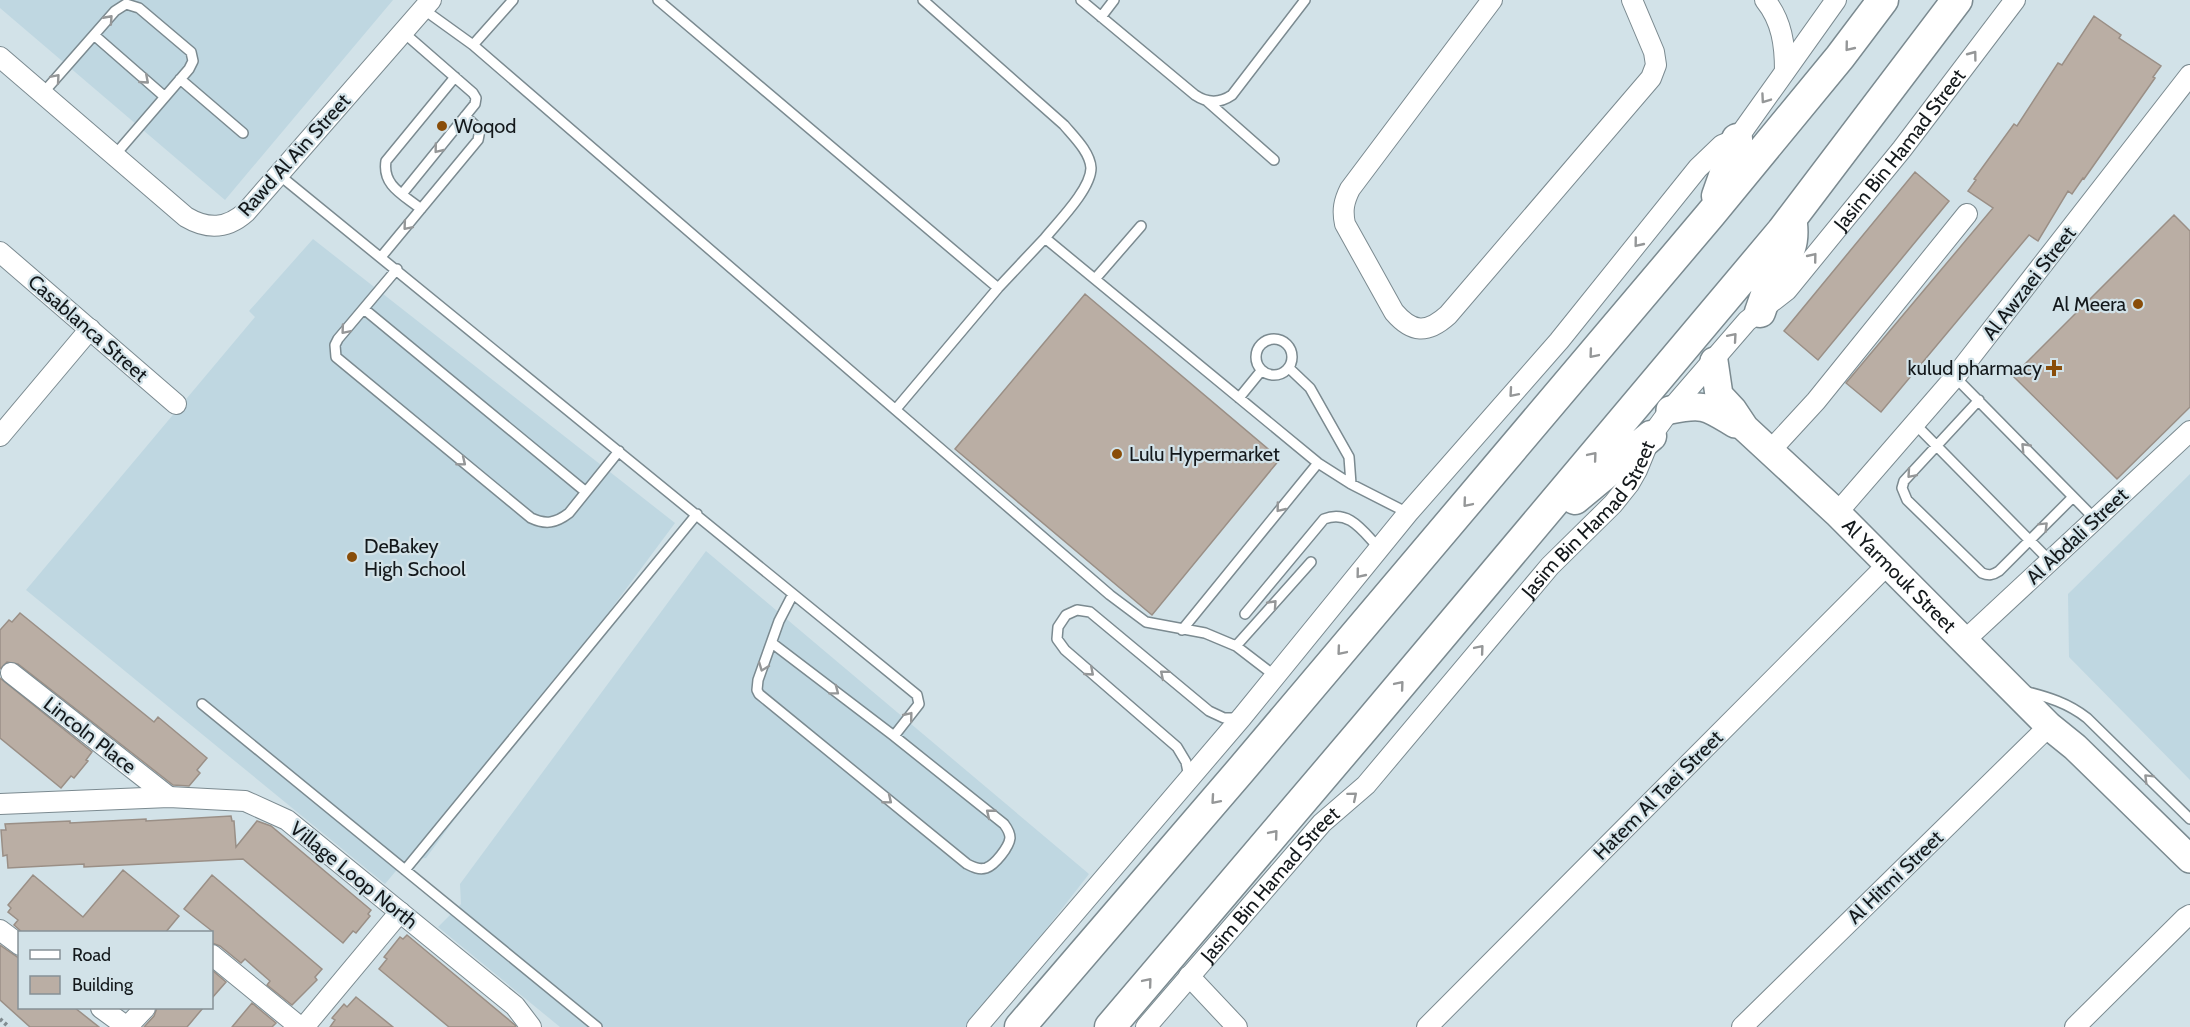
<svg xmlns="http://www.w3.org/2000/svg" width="2190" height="1027" viewBox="0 0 2190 1027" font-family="Cabin,sans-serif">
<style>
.built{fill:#bfd7e1}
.building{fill:#baaea4;stroke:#9a8f86;stroke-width:1.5}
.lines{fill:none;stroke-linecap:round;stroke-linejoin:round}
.lane-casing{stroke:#7b8a90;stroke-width:12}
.street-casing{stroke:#7b8a90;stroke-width:22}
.secondary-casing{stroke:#7b8a90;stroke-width:30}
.primary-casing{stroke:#7b8a90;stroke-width:33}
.path{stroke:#808b90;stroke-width:4;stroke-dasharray:3 3;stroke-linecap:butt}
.lane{stroke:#fff;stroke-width:9}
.street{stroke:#fff;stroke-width:20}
.secondary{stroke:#fff;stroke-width:27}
.primary{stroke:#fff;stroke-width:30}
.oneway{stroke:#959798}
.poi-dot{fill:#894d09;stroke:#d2e2e8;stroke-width:2}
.labels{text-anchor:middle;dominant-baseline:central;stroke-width:4.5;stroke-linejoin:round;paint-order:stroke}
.poi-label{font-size:20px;fill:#13181b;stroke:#d2e2e8;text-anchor:start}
.street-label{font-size:20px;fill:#13181b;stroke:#d2e2e8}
</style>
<rect width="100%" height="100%" fill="#d2e2e8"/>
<path class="built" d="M0,0H393L225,200L0,8Z
M313,239L675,523L426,858L405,860L385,884L26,590L255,317L249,311Z
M2190,474V780L2069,657L2068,594Z
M706,551L1089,874L970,1027H560L438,927L461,904L460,884Z"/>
<path class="building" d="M2094,16L2121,35L2119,38L2161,66L2153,77L2155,78L2084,179L2083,178L2072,194L2068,191L2038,241L2029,235L1881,412L1846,383L1993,208L1968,191L1976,180L1974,179L2014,124L2017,126L2058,63L2062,65Z
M1915,172L1949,201L1818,360L1784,331Z
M2174,215L2190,231V407L2117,479L2013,376Z
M1085,294L1280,459L1152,615L955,449Z
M20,613L154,722L158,717L207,758L197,770L200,773L189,786L173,785L18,664L7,662L0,669V630L9,620L12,622Z
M0,678L92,752L86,760L88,761L74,778L71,776L61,788L0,738Z
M231,816L232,821H234L236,847L257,821L271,826L371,910L368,914L370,916L356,933L353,931L343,943L243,859L84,867V864L8,868L7,855L3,856L1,830H6L5,824L70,821V823L146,819V821Z
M123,870L179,916L165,933H23L14,925L18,920L8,912L11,908L8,905L33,875L83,917Z
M212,875L322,969L315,977L317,980L292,1005L267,985L270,981L245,959L241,963L220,946L212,943V931L184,909Z
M407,935L515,1025L516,1027H449L379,969L387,959L384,957L400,937L403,939Z
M0,945L20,959V1008H75L99,1027H30L0,1000Z
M212,970L226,982L212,998Z
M356,997L393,1027H330L335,1020L332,1018L344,1004L347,1007Z
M252,1003L276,1023L272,1027H232Z
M157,1008H203L187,1027H144L154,1016Z"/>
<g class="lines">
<defs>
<path id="lane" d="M513,0L473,45L1110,595L1146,622L1205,633L1236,646L1275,676
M658,0L998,288L896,409
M923,0L1064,125C1074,137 1090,152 1091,168C1091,189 1058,222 1045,238L1318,463L1351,484L1408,513
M1081,0L1195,95C1207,103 1219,104 1232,95L1305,0
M423,9L473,45
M1101,17L1114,0
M94,35L165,97
M180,79L243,133
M43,93L115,11L126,4L139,8L191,52L193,61L189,69L114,156
M1207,101L1274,160
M278,174L917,695L919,704L894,736
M402,194L475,104L476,98L473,93L403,32
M421,209C404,195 382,186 386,161L455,77
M381,257L478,140L480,130L465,116
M397,269L338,339L335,345L336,357L531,518C546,525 556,523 569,513L619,451
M1095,279L1141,226
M998,288L1045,238
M364,309L586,492
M1256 357a18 18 0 1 1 36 0a18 18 0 1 1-36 0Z
M1289,368L1310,388L1349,457L1351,484
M1955,377L2095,519
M1239,398L1261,371
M1979,400L1904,481L1902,488L1907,500L1982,573C1989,576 1993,575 1999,571L2073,497
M1915,424L2050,561
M1245,614L1324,519C1350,509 1363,532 1380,549
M1182,630L1318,463
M772,643L894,736L1004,824C1007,828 1010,832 1010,838C1009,847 995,865 986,868C979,870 973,867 967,864L759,694L757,690L758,680L779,621L793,594
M1236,646L1311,562
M2024,691C2048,697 2068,703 2087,718L2190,819
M202,704L597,1027
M1189,777L1186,762L1177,747L1065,650L1057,639L1058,627L1066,615L1077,610L1090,612L1209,711L1224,718H1240
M405,870L697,514"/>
<g id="street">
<path d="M1492,0L1350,189C1344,201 1342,210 1345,224L1394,312C1412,333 1427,334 1448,315L1651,78L1656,65L1654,52L1632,0"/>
<path d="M1765,0C1782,21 1785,45 1785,71"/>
<path d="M0,57L186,217C208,230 227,229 246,212L431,0"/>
<path d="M0,252L176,404"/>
<path d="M0,436L90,329"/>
<path d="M1770,451L1816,401L1967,214"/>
<path d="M1837,513L1955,377L2190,75"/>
<path d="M1964,641L2190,431"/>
<path d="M11,673L169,797"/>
<path d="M0,804L169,797L245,801L287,820L515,1006L531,1027"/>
<path d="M0,930L20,945"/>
<path d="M212,955L300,1027"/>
<path d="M1189,976L1237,1027"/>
<path d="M101,1008L127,1027"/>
<path d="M127,1027L145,1008"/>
<path d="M304,1027L400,912"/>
<path d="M977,1027L1242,717L1408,513L1559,341L1698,168L1722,145L1737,139L1836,0"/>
<path id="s1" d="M1146,1027L1322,823L1366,785L1550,566L1613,504L1629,484L1637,470L1651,436L1670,410L1747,321L1787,290L1902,149L2015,0"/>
<path d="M1427,1027L1888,564"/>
<path d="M1742,1027L2049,726"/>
<path d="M2075,1027L2185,918L2190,915"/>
</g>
<g id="secondary">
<path id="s2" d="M1714,361L1719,395L1733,410L1745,428L1837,513L2049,726L2075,747L2190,859"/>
<path d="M1670,410C1705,403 1707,407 1735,424"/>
</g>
<path id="primary" d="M1717,196L1737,139
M1760,312C1764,301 1767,290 1772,280C1783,258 1795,252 1792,224
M1575,499L1651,436
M1020,1027L1240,771L1710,215L1840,57L1883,0
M1110,1027L1365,727L1782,231L1957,0"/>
</defs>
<use href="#lane" class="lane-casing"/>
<use href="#street" class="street-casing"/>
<use href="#secondary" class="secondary-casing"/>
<use href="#primary" class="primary-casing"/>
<path class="path" d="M0,1019L9,1027"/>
<use href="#lane" class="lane"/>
<use href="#street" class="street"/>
<use href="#secondary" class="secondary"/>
<use href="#primary" class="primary"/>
</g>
<defs><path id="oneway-chevron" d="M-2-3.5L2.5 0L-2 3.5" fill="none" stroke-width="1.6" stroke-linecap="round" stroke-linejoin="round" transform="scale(1.5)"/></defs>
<g class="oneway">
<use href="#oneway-chevron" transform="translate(109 19) rotate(-48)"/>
<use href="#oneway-chevron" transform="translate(1849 47) rotate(129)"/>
<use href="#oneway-chevron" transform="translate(1973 55) rotate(-53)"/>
<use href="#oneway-chevron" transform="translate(56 78) rotate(-49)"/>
<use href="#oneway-chevron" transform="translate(145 80) rotate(41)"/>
<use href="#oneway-chevron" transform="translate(1765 99) rotate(125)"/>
<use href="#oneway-chevron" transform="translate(438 149) rotate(129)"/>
<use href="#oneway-chevron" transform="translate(407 226) rotate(130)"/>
<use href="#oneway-chevron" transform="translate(1638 243) rotate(129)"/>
<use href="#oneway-chevron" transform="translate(1813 257) rotate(-51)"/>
<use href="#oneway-chevron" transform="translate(345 330) rotate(130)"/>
<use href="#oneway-chevron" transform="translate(1733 337) rotate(-49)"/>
<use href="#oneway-chevron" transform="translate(1593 354) rotate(130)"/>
<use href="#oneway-chevron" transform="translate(1513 393) rotate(131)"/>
<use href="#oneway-chevron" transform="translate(2025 447) rotate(-134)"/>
<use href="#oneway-chevron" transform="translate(1593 456) rotate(-50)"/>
<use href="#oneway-chevron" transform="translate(462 462) rotate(39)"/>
<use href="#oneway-chevron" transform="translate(1911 474) rotate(131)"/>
<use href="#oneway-chevron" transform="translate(1467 503) rotate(130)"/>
<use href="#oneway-chevron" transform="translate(1280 508) rotate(129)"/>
<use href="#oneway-chevron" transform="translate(2044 526) rotate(-45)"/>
<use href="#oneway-chevron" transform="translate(1360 574) rotate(129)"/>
<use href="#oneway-chevron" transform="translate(1273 604) rotate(-48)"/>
<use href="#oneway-chevron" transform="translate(1480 649) rotate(-50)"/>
<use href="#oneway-chevron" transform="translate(1341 651) rotate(130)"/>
<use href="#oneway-chevron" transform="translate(763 667) rotate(111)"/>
<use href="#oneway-chevron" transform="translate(1090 672) rotate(41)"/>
<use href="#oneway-chevron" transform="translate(1164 674) rotate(-140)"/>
<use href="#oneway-chevron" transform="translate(1400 685) rotate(-50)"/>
<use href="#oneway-chevron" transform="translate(835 691) rotate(37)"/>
<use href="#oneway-chevron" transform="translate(909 716) rotate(-51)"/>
<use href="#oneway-chevron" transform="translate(2148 778) rotate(-135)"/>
<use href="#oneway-chevron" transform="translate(1353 796) rotate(-40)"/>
<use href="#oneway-chevron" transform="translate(888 800) rotate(39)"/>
<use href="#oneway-chevron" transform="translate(1215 800) rotate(131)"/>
<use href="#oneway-chevron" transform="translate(990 813) rotate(-141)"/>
<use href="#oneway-chevron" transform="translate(1274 834) rotate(-50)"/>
<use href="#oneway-chevron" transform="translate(1148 982) rotate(-50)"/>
</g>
<g class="poi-dot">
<circle cx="442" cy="126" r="6"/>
<circle cx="2138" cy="304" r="6"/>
<path d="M2051 359h6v6h6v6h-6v6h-6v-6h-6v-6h6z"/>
<circle cx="1117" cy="454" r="6"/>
<circle cx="352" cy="557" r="6"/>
</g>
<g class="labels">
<g class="poi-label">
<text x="454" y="126">Woqod</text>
<text x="2126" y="304" text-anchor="end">Al Meera</text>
<text x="2042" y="368" text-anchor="end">kulud pharmacy</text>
<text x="1129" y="454">Lulu Hypermarket</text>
<text x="364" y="546">DeBakey<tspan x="364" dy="23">High School</tspan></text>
</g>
<g class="street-label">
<text stroke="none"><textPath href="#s1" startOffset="1161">Jasim Bin Hamad Street</textPath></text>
<text transform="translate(294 155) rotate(-48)">Rawd Al Ain Street</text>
<text transform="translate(2029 283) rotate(-52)">Al Awzaei Street</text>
<text transform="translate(88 328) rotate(41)">Casablanca Street</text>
<text stroke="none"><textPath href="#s1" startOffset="675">Jasim Bin Hamad Street</textPath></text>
<text transform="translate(2077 536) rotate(-43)">Al Abdali Street</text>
<text stroke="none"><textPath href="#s2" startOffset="290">Al Yarmouk Street</textPath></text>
<text transform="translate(90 735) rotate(38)">Lincoln Place</text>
<text transform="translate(1658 795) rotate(-45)">Hatem Al Taei Street</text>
<text transform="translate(354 875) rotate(39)">Village Loop North</text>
<text transform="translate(1895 877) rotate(-44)">Al Hitmi Street</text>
<text stroke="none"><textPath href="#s1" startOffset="189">Jasim Bin Hamad Street</textPath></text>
</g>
</g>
<rect x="18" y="931" width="195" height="78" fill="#d2e2e8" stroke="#869196" stroke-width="1.5"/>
<rect x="30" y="950" width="30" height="9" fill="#ffffff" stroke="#869196" stroke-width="1.5"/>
<text x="72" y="961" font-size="18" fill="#13181b">Road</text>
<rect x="30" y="976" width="30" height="18" fill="#baaea4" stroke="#869196" stroke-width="1.5"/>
<text x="72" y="991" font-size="18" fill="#13181b">Building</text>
</svg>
